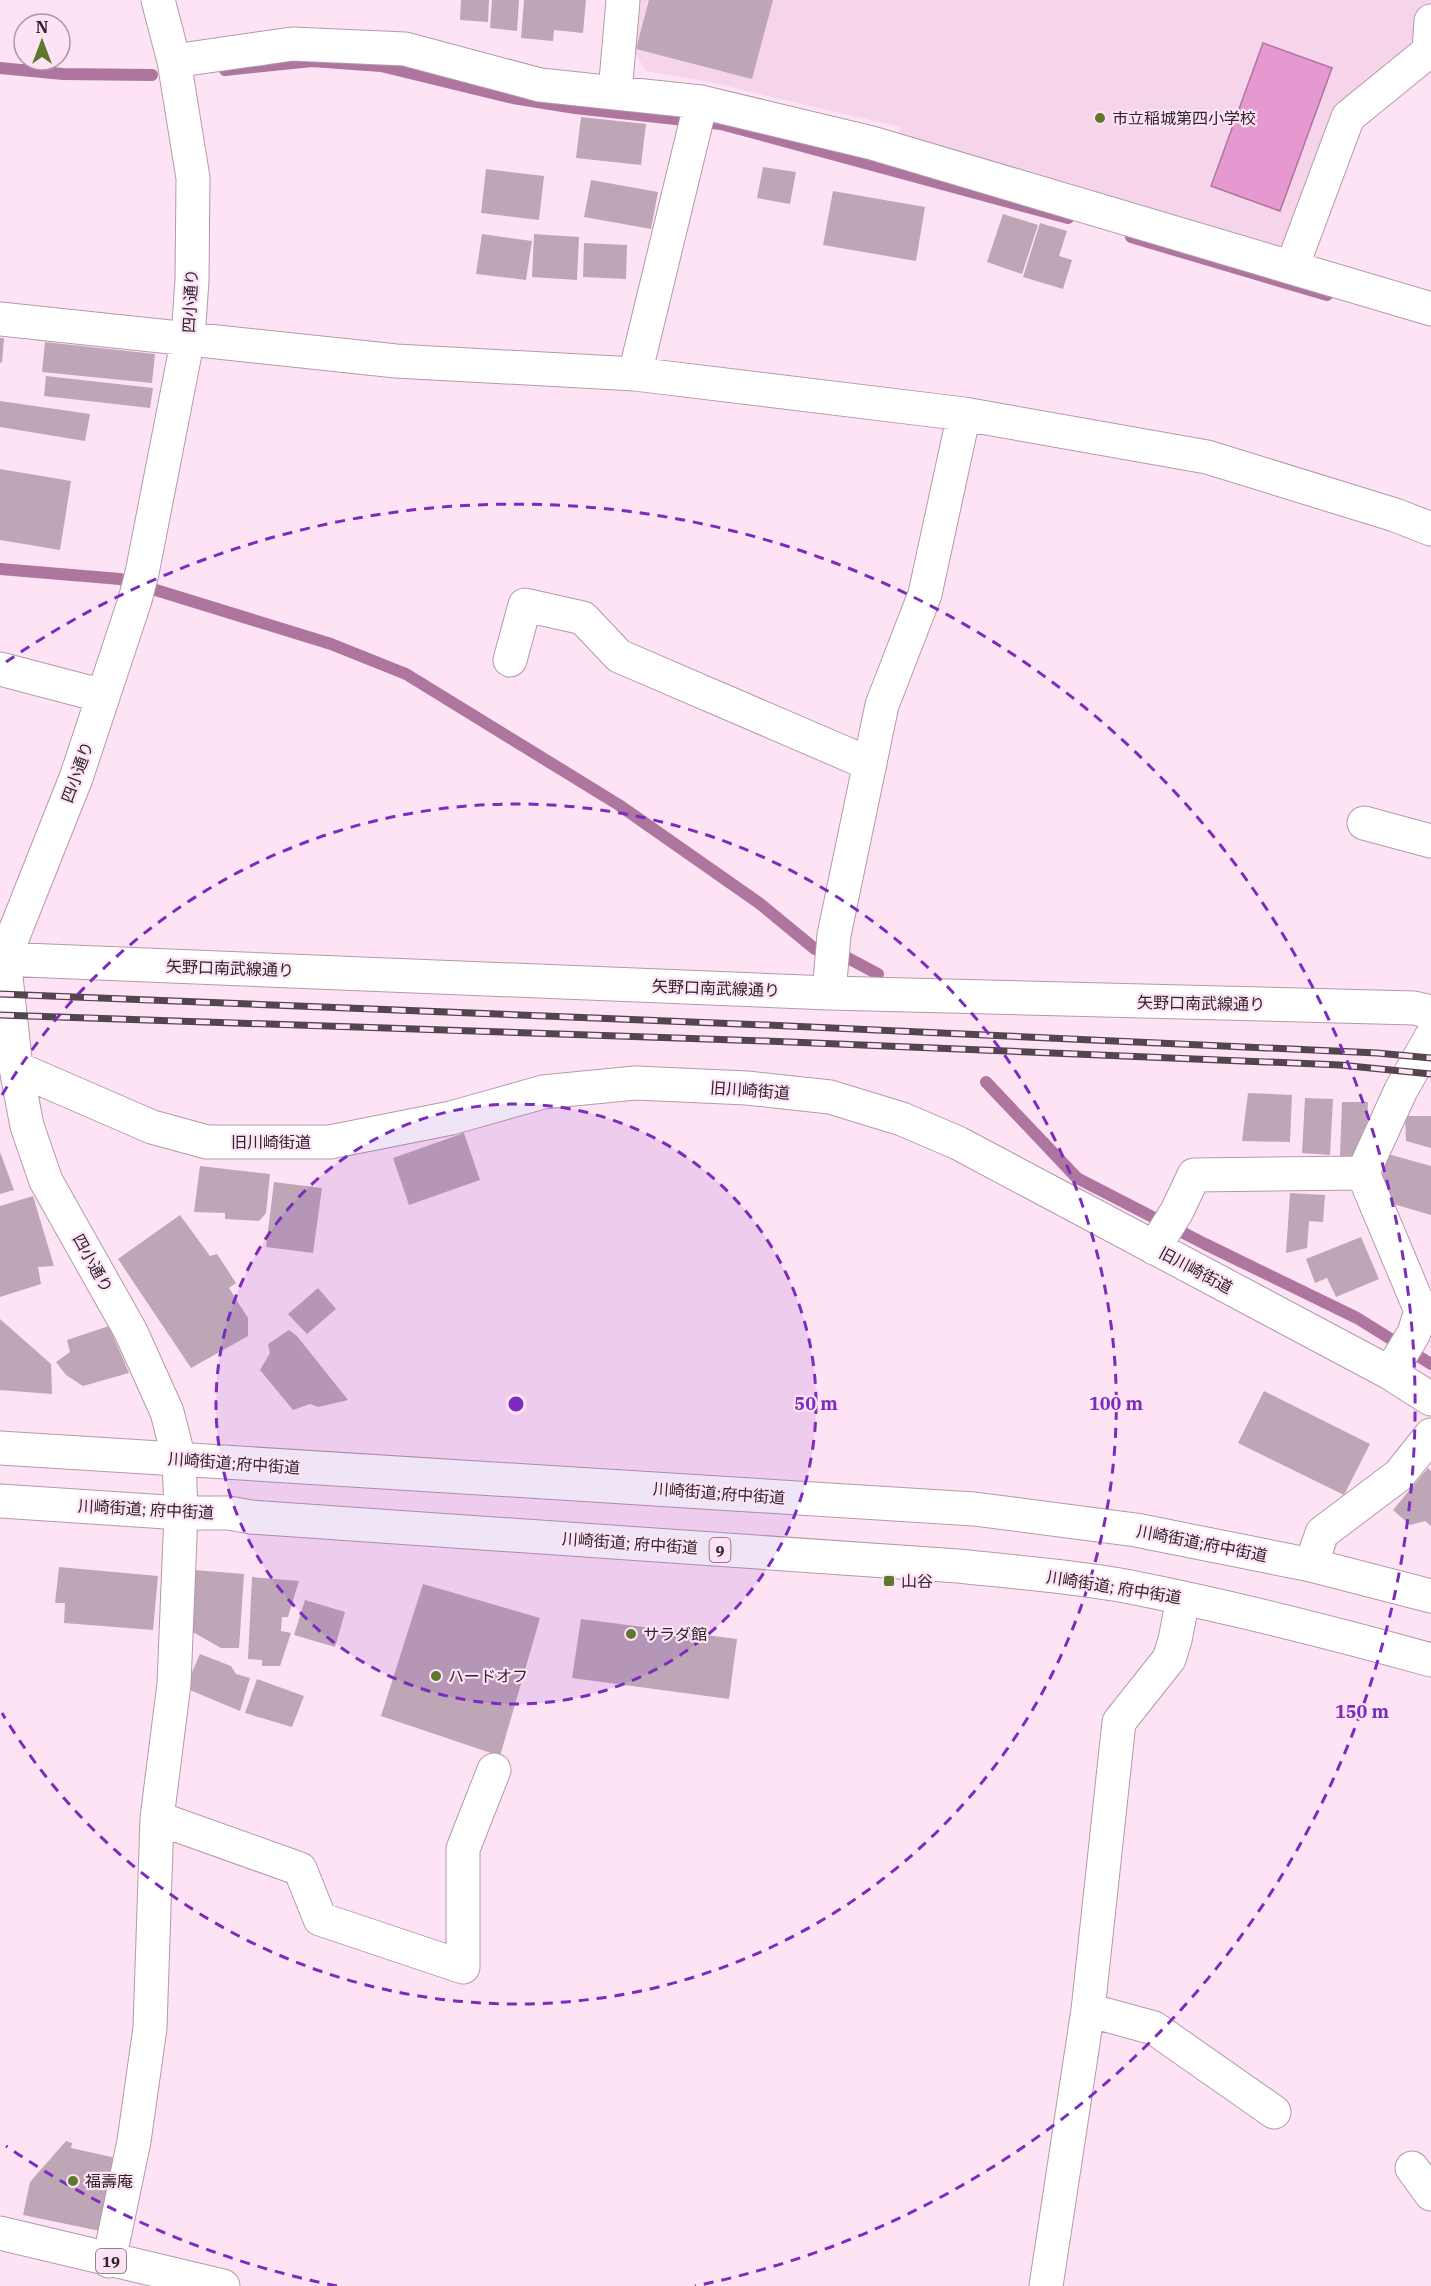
<svg xmlns="http://www.w3.org/2000/svg" width="1431" height="2286" viewBox="0 0 1431 2286" font-family="'IBM Plex Serif','Noto Sans JP',serif">
<style>
.built{fill:#f6d5eb}
.water{fill:#e599d0;stroke:#ae769f;stroke-width:1.5}
.lines{fill:none;stroke-linecap:round;stroke-linejoin:round}
.stream{stroke:#ae769f;stroke-width:12}
.building{fill:#bfa6b7}
.minor-casing{stroke:#b29aab;stroke-width:35}
.major-casing{stroke:#b29aab;stroke-width:35}
.minor{stroke:#fff;stroke-width:33}
.major{stroke:#fff;stroke-width:33}
.rail-casing{stroke:#52454e;stroke-width:7}
.rail{stroke:#fee3f5;stroke-width:4.5;stroke-dasharray:14;stroke-linecap:butt}
.ring{fill:none;stroke:#7b2cbf;stroke-width:3;stroke-dasharray:10 8}
.poi-dot{fill:#5c792e;stroke:#fee3f5;stroke-width:2}
.labels{text-anchor:middle;dominant-baseline:central;stroke-width:4.5;stroke-linejoin:round;paint-order:stroke}
.shield{fill:#fee3f5;stroke:#6d5e68;stroke-width:1.5}
.shield-label{font-size:15px;font-weight:bold;fill:#2f252c}
.poi-label{font-size:16px;fill:#2f252c;stroke:#fee3f5;text-anchor:start}
.street-label{font-size:16px;fill:#2f252c;stroke:#fee3f5}
.centre{fill:#7b2cbf;stroke:#fee3f5;stroke-width:3}
.ring-label{font-size:18px;text-anchor:middle;font-weight:bold;fill:#7b2cbf;stroke:#fee3f5;stroke-width:4.5;stroke-linejoin:round;paint-order:stroke}
</style>
<rect width="100%" height="100%" fill="#fee3f5"/>
<path class="built" d="M634,0H1431V4L1423,9L1424,47L1340,110L1283,250L898,139L900,127L704,81L646,71L629,43Z"/>
<path class="water" d="M1263,43L1332,68L1280,211L1211,186Z"/>
<g class="lines">
<path class="stream" d="M0,68L63,74L152,75
M225,70L312,61L381,66L513,98L575,108L721,124L1068,218
M1131,237L1327,295
M0,569L120,579L331,644L406,674L619,805L759,903L815,949L846,957L878,974
M986,1082L1077,1178L1205,1244L1357,1318L1431,1364"/>
</g>
<path class="building" d="M461,0H489L488,22L460,20Z
M492,0H519L517,31L490,28Z
M524,0H586L583,33L554,30L553,41L521,38Z
M649,0H773L752,79L636,49Z
M581,117L646,124L641,165L576,158Z
M763,167L796,172L790,204L757,198Z
M486,169L544,176L539,220L481,213Z
M591,180L658,192L651,229L584,217Z
M833,191L925,207L916,261L823,245Z
M1003,214L1038,225L1022,274L987,262Z
M1040,223L1067,231L1059,256L1072,260L1063,289L1023,277Z
M482,234L532,241L526,280L476,274Z
M534,234L579,237L577,280L532,277Z
M584,243L627,245L626,279L583,277Z
M0,338H4L2,363L0,362Z
M45,342L155,354L152,383L42,372Z
M46,376L153,388L150,408L44,396Z
M0,401L90,414L85,441L0,427Z
M0,469L71,481L60,550L0,540Z
M1248,1093L1292,1095L1290,1142L1242,1141Z
M1305,1098L1333,1099L1330,1155L1302,1153Z
M1342,1102H1368L1365,1157L1340,1156Z
M1405,1116H1431V1148L1406,1141Z
M464,1133L480,1180L409,1205L393,1158Z
M0,1152L14,1190L0,1194Z
M1388,1154L1431,1166V1215L1376,1199Z
M200,1166L270,1174L266,1213L259,1221L225,1219V1213L194,1212Z
M274,1182L322,1188L313,1253L266,1247Z
M1290,1193L1325,1195L1323,1222L1309,1221L1307,1248L1286,1253Z
M33,1196L54,1266L38,1267L41,1284L0,1297V1206Z
M180,1215L210,1256L217,1254L236,1283L229,1288L248,1318V1336L191,1368L118,1259Z
M1361,1237L1379,1279L1336,1297L1327,1278L1315,1283L1306,1259Z
M318,1288L336,1309L307,1334L288,1314Z
M0,1319L51,1364L52,1394L0,1390Z
M109,1326L129,1373L83,1386L66,1375L56,1362L70,1352L67,1340Z
M289,1330L297,1336L348,1400L318,1407L310,1404L293,1410L260,1370L270,1353L268,1344Z
M1264,1391L1370,1444L1344,1495L1238,1443Z
M1428,1468L1431,1471V1526L1425,1521L1410,1525L1393,1510Z
M59,1567L158,1576L153,1630L64,1623L65,1603H55Z
M194,1570L244,1574L239,1648H221L191,1631Z
M252,1577L299,1581L288,1617H282L281,1631L291,1633L280,1666H262V1660L248,1659Z
M423,1584L540,1618L500,1756L381,1716Z
M305,1600L345,1612L335,1647L294,1635Z
M581,1619L737,1639L729,1699L572,1678Z
M200,1654L231,1666L236,1674L250,1678L240,1711L185,1688Z
M257,1679L304,1696L292,1727L245,1713Z
M66,2141L72,2143L71,2148L116,2158L100,2231L23,2215L30,2182Z"/>
<g class="lines">
<defs>
<path id="minor" d="M174,61L292,44L405,49L540,85L701,102L872,143L1431,309
M615,93L623,0
M1292,267L1348,117L1429,51L1431,21
M0,319L396,361L635,374L964,414L1207,457L1395,515L1431,529
M635,374L701,102
M510,660L525,605L583,618L619,656L870,764
M0,669L103,696
M1364,823L1431,841
M0,959L829,993L1414,1008L1431,1012
M829,993L834,935L882,705L925,594L964,414
M16,1068L152,1127L207,1142H330L451,1118L543,1092L635,1083L747,1088L830,1097L902,1119L958,1143L1390,1373L1431,1399
M1154,1248L1177,1211L1194,1175L1363,1173
M1390,1373L1414,1333L1421,1311L1363,1173L1401,1090L1431,1037
M1311,1565L1322,1533L1399,1475L1431,1435
M157,1818L300,1869L320,1919L463,1967V1849L494,1770
M1088,2010L1154,2028L1274,2112
M1412,2168L1431,2194
M109,2261L134,2141L150,2028L157,1818L174,1684L181,1513L179,1459L167,1412L131,1332L46,1181L27,1126L16,1068L4,959L76,778L135,600L142,573L188,338L192,280L193,178L174,61L158,0
M1046,2286L1088,2010L1119,1722L1169,1659L1175,1640L1183,1599"/>
<path id="major" d="M0,1448L974,1509L1136,1530L1311,1565L1431,1596
M0,1501L181,1513H229L251,1517L958,1566C1013,1572 1070,1576 1125,1586C1228,1606 1330,1632 1431,1660
M0,2233L223,2286"/>
</defs>
<use href="#minor" class="minor-casing"/>
<use href="#major" class="major-casing"/>
<use href="#minor" class="minor"/>
<use href="#major" class="major"/>
<defs>
<path id="rail" d="M0,994L767,1025L1377,1053L1431,1058
M0,1015L766,1041L1340,1065L1431,1074"/>
</defs>
<use href="#rail" class="rail-casing"/>
<use href="#rail" class="rail"/>
</g>
<circle cx="516" cy="1404" r="300" fill="#7b2cbf" fill-opacity=".12"/>
<g class="ring">
<circle cx="516" cy="1404" r="300"/>
<path d="M2 1095A600 600 0 1 1 2 1713"/>
<path d="M337 2286A900 900 0 0 1 6 2146M6 662A900 900 0 1 1 695 2286"/>
</g>
<g class="poi-dot">
<circle cx="1100" cy="118" r="6"/>
<rect x="883" y="1575" width="12" height="12" rx="3"/>
<circle cx="631" cy="1634" r="6"/>
<circle cx="436" cy="1676" r="6"/>
<circle cx="73" cy="2181" r="6"/>
</g>
<g class="labels">
<g class="shield">
<rect x="709.5" y="1538" width="21" height="24" rx="4.5"/>
<rect x="96" y="2249" width="30" height="24" rx="4.5"/>
</g>
<g class="shield-label">
<text x="720" y="1550">9</text>
<text x="111" y="2261">19</text>
</g>
<g class="poi-label">
<text x="1112" y="118">市立稲城第四小学校</text>
<text x="901" y="1581">山谷</text>
<text x="643" y="1634">サラダ館</text>
<text x="448" y="1676">ハードオフ</text>
<text x="85" y="2181">福壽庵</text>
</g>
<g class="street-label">
<text transform="translate(190 301) rotate(-87)">四小通り</text>
<text transform="translate(77 772) rotate(-70)">四小通り</text>
<text transform="translate(230 968) rotate(2)">矢野口南武線通り</text>
<text transform="translate(716 988) rotate(2)">矢野口南武線通り</text>
<text transform="translate(1201 1003) rotate(1)">矢野口南武線通り</text>
<text transform="translate(750 1090) rotate(4)">旧川崎街道</text>
<text x="271" y="1142">旧川崎街道</text>
<text transform="translate(93 1263) rotate(61)">四小通り</text>
<text transform="translate(1196 1270) rotate(28)">旧川崎街道</text>
<text transform="translate(234 1463) rotate(4)">川崎街道;府中街道</text>
<text transform="translate(719 1493) rotate(4)">川崎街道;府中街道</text>
<text transform="translate(146 1509) rotate(3)">川崎街道; 府中街道</text>
<text transform="translate(630 1543) rotate(4)">川崎街道; 府中街道</text>
<text transform="translate(1202 1543) rotate(11)">川崎街道;府中街道</text>
<text transform="translate(1114 1587) rotate(9)">川崎街道; 府中街道</text>
</g>
</g>
<circle cx="516" cy="1404" r="9" class="centre"/>
<g class="ring-label">
<text x="816" y="1410">50 m</text>
<text x="1116" y="1410">100 m</text>
<text x="1362" y="1718">150 m</text>
</g>
<g transform="translate(42 42)"><circle r="28" fill="#fee3f5" stroke="#ab97a5" stroke-width="1.5"/>
<path d="M0-4.5L10 22L0 15L-10 22Z" fill="#5c792e"/>
<text y="-9" font-size="16" font-weight="bold" text-anchor="middle" fill="#2f252c">N</text>
</g>
</svg>
